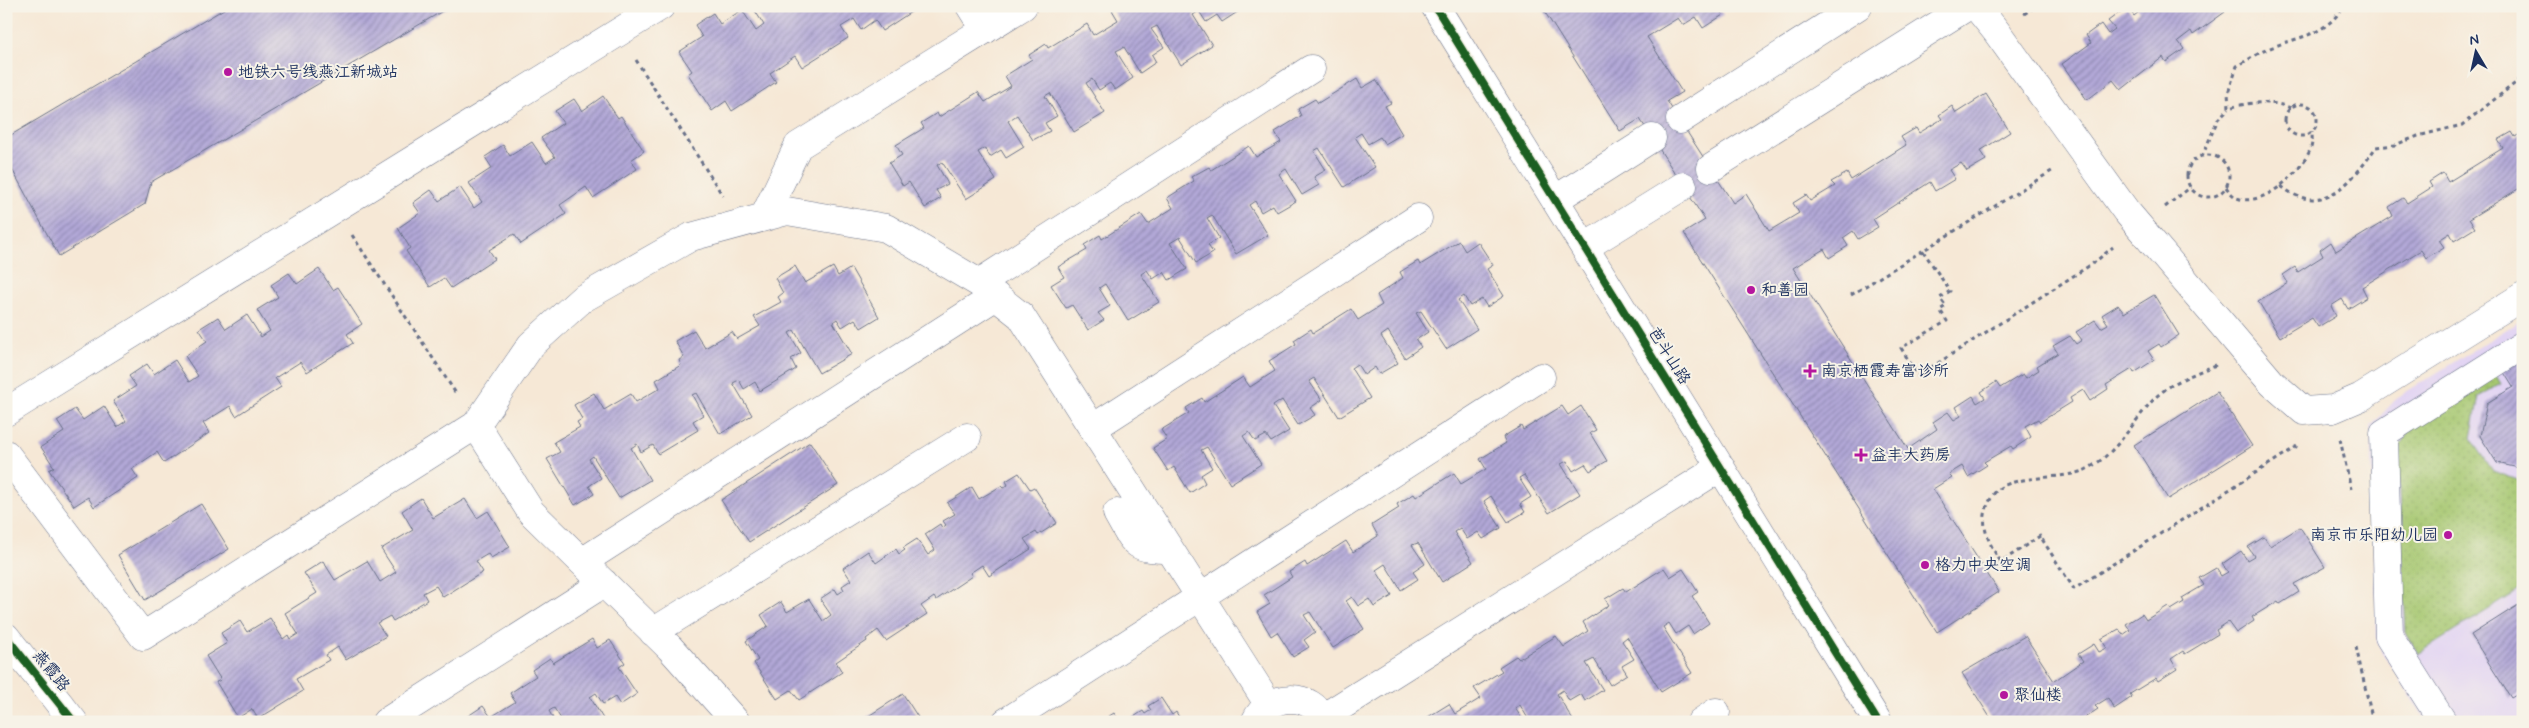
<svg xmlns="http://www.w3.org/2000/svg" width="2529" height="728" viewBox="0 0 2529 728" font-family="Mynerve,'LXGW WenKai TC',sans-serif">
<style>
.built{fill:#e2d4f3}
.park{fill:url(#park-dots);stroke:#607b66}
.building{fill:url(#building-hatch)}
.lines{fill:none;stroke-linecap:round;stroke-linejoin:round}
.minor-casing{stroke:#687088;stroke-width:29}
.path{stroke:#687088;stroke-width:3;stroke-dasharray:4 4;stroke-linecap:butt}
.minor{stroke:#fff;stroke-width:28}
.cycleway-casing{stroke:#f7f3e8;stroke-width:11}
.cycleway{stroke:#1b5e20;stroke-width:8}
.poi-dot{fill:#b5179e;stroke:#f7f3e8;stroke-width:2}
.labels{text-anchor:middle;dominant-baseline:central;stroke-width:4;stroke-linejoin:round;paint-order:stroke}
.poi-label{font-size:16px;fill:#1b2f5e;stroke:#f7f3e8;text-anchor:start}
.street-label{font-size:16px;fill:#1b2f5e;stroke:#f7f3e8}
</style>
<defs>
<pattern id="park-dots" width="8" height="8" patternUnits="userSpaceOnUse" patternTransform="scale(1.25)"><rect width="8" height="8" fill="#a6c76f"/><path d="M2 2h.1M6 6h.1" fill="none" stroke="#8eab63" stroke-width="1.8" stroke-linecap="round"/></pattern>
<pattern id="building-hatch" width="6" height="6" patternUnits="userSpaceOnUse" patternTransform="scale(1.25)"><rect width="6" height="6" fill="#b2a8d7"/><path d="M-1 1l2-2M0 6l6-6M5 7l2-2" fill="none" stroke="#9089b2"/></pattern>
</defs>
<rect width="100%" height="100%" fill="#f7f3e8"/>
<filter id="ink" filterUnits="userSpaceOnUse"><feTurbulence type="fractalNoise" baseFrequency=".02" numOctaves="2"/><feDisplacementMap in="SourceGraphic" scale="10" xChannelSelector="R" yChannelSelector="G"/><feConvolveMatrix kernelMatrix="1 2 1 2 8 2 1 2 1" color-interpolation-filters="sRGB"/></filter>
<filter id="wash" filterUnits="userSpaceOnUse"><feTurbulence type="fractalNoise" baseFrequency=".0096" numOctaves="4" result="noise"/><feDisplacementMap in="SourceGraphic" scale="20" xChannelSelector="R" yChannelSelector="G"/><feGaussianBlur stdDeviation="1.12" result="paint"/><feColorMatrix in="noise" values="0 0 0 0 0 0 0 0 0 0 0 0 0 0 0 0 0 1.4 0 .05"/><feComposite in="paint" operator="in"/></filter>
<g filter="url(#wash)">
<rect width="100%" height="100%" fill="#f6e8d6"/>
<path class="built" d="M2523,319V722H2427L2377,644L2371,426L2398,397Z"/>
<path class="park" d="M2494,372L2501,384L2479,396L2471,438L2493,471L2523,482V588L2418,654L2406,633L2397,451L2412,424Z"/>
<g id="blocks">
<path class="building" d="M229,6H451L151,182L145,204L59,256L6,158V138Z
M752,6H920L882,31L875,20L861,30L854,19L841,27L848,38L802,67L795,56L770,73L776,82L732,111L726,101L712,111L688,74L692,71L679,52L702,37L695,25L713,13L720,24L742,10L756,31L764,25Z
M1119,6H1236L1239,11L1222,22L1217,15L1206,22L1199,11L1193,15L1212,45L1181,65L1157,26L1151,29L1164,47L1152,55L1156,62L1140,73L1124,47L1116,51L1133,78L1115,90L1110,83L1099,90L1092,79L1086,83L1105,113L1074,132L1050,93L1045,96L1057,116L1045,123L1050,131L1033,140L1017,115L1008,121L1024,147L1006,158L1001,150L990,157L985,148L978,152L996,180L966,199L942,162L937,165L948,184L936,190L941,198L925,208L909,182L903,186L889,163L902,155L896,145L924,128L921,123L937,113L939,117L978,92L985,102L1011,86L1005,76L1032,59L1029,55L1046,44L1048,48L1087,24L1093,35L1118,20L1112,10Z
M1541,6H1717L1723,15L1703,28L1696,17L1683,25L1678,18L1647,37L1682,92L1667,101L1733,203L1746,194L1769,231L1799,213L1793,203L1806,195L1810,201L1835,186L1831,182L1847,173L1851,180L1906,145L1901,137L1916,128L1919,133L1942,119L1939,115L1952,106L1956,113L1986,94L2010,132L1980,151L1986,160L1967,171L1961,163L1949,170L1955,179L1935,191L1930,182L1873,219L1878,227L1858,239L1853,231L1843,238L1848,246L1829,258L1824,249L1793,268L1908,449L1937,429L1933,422L1948,412L1954,420L1961,416L1956,407L1973,396L1977,403L1985,398L1981,392L1996,382L2000,388L2023,374L2026,378L2039,370L2037,366L2058,353L2053,346L2070,336L2076,344L2082,340L2076,332L2095,320L2101,328L2108,324L2102,315L2118,305L2124,313L2154,295L2179,335L2161,347L2159,344L2148,351L2154,360L2134,373L2132,369L2106,385L2108,389L2090,401L2083,390L2070,398L2072,402L2040,422L2038,419L2025,426L2031,437L2013,449L2011,446L1984,462L1987,465L1968,477L1962,466L1949,474L1952,477L1933,489L1999,592L1937,632L1684,233L1705,220L1640,119L1620,131Z
M2137,6H2229L2224,10L2225,12L2193,35L2191,31L2178,41L2184,49L2166,62L2163,57L2121,90L2113,80L2087,100L2062,64L2091,43L2086,35L2101,24L2108,34L2115,29L2108,21L2127,7L2134,16L2140,11Z
M1357,79L1362,88L1376,80L1391,103L1385,106L1402,134L1385,144L1380,137L1368,144L1361,133L1355,137L1375,167L1344,187L1319,148L1314,151L1326,170L1314,177L1319,185L1302,195L1286,169L1279,174L1296,201L1277,212L1273,205L1261,212L1255,201L1249,205L1268,235L1236,254L1212,215L1207,218L1219,238L1208,245L1213,253L1196,263L1180,237L1170,243L1187,269L1169,280L1164,272L1153,279L1147,270L1141,274L1159,302L1128,321L1105,284L1099,288L1110,306L1098,313L1104,320L1088,330L1072,305L1066,308L1051,285L1064,277L1058,267L1087,250L1084,245L1100,235L1102,239L1141,214L1148,224L1173,208L1167,198L1194,181L1191,177L1209,167L1211,170L1249,146L1256,157L1281,142L1275,132L1301,116L1298,109L1315,99L1318,103Z
M603,96L618,118L621,116L644,151L631,160L637,169L593,198L586,187L560,205L566,214L521,244L514,234L489,250L495,259L451,288L444,278L430,287L406,251L410,248L398,228L420,213L413,203L431,190L439,201L460,187L474,208L482,202L469,183L492,168L485,157L503,145L510,156L532,142L546,163L555,157L541,138L563,123L555,111L574,99L582,111Z
M2512,132L2515,137L2523,132V186L2469,219L2475,228L2454,241L2450,233L2439,240L2444,247L2426,258L2421,250L2362,287L2367,297L2348,309L2342,299L2331,306L2336,316L2318,327L2312,318L2280,337L2258,301L2288,283L2283,275L2295,267L2298,272L2323,256L2320,250L2331,242L2336,251L2393,216L2389,207L2403,198L2407,203L2432,187L2429,182L2443,173L2448,182L2503,148L2498,140Z
M1459,241L1465,251L1478,242L1493,265L1487,269L1504,296L1487,307L1482,299L1470,306L1464,296L1458,300L1477,329L1446,349L1421,311L1416,313L1428,332L1416,340L1421,347L1405,358L1388,331L1381,336L1398,363L1379,374L1375,367L1364,375L1357,364L1351,368L1370,398L1339,417L1314,378L1309,381L1322,400L1310,408L1315,415L1298,425L1282,400L1273,406L1289,431L1271,442L1266,435L1255,441L1249,432L1243,436L1261,464L1230,484L1207,447L1201,450L1212,468L1201,475L1205,483L1190,493L1174,467L1168,471L1153,448L1167,439L1161,430L1189,413L1186,408L1202,398L1204,402L1243,377L1250,387L1275,371L1269,361L1296,344L1294,340L1311,329L1313,333L1351,309L1358,320L1382,305L1377,295L1403,278L1400,272L1418,261L1420,265Z
M795,266L805,283L833,267L838,276L851,268L879,317L861,328L855,319L842,327L837,319L833,322L852,354L819,373L794,330L789,333L801,353L791,359L796,369L760,391L755,382L744,389L739,380L733,383L752,415L720,434L696,393L692,395L703,415L693,421L698,430L658,454L653,445L641,452L637,444L631,448L650,480L619,498L593,456L589,459L601,478L589,486L594,494L575,505L547,459L560,452L554,442L580,427L577,422L582,419L574,405L594,393L604,410L631,394L636,402L660,388L656,380L681,365L679,360L684,357L675,341L694,330L705,348L732,332L737,339L760,326L754,317L781,302L778,297L783,293L775,278Z
M319,269L333,290L338,287L362,324L347,334L353,343L307,372L300,362L275,378L281,387L236,416L230,406L203,423L209,433L164,463L157,452L132,469L138,478L94,507L88,497L74,506L49,470L54,467L41,447L64,432L57,421L75,409L83,420L104,406L117,427L126,421L113,401L136,386L129,376L147,364L154,374L175,360L189,382L198,376L185,356L207,341L199,329L218,317L226,329L247,315L261,337L270,331L257,310L278,297L271,285L289,273L297,284Z
M2523,360V469L2497,463L2480,436L2487,403L2513,387L2500,366Z
M2217,392L2252,446L2168,499L2134,445Z
M1562,406L1568,415L1581,406L1596,430L1590,433L1607,461L1590,471L1585,464L1573,471L1567,461L1561,464L1580,494L1549,513L1524,475L1519,478L1531,497L1520,504L1525,512L1508,522L1491,496L1484,501L1501,528L1483,539L1478,532L1467,539L1460,528L1454,532L1473,562L1442,582L1418,543L1412,545L1425,564L1413,572L1418,579L1401,590L1385,564L1376,570L1392,596L1374,607L1369,599L1358,606L1352,597L1346,601L1364,629L1333,648L1310,612L1304,615L1315,632L1304,640L1309,647L1293,657L1277,632L1271,636L1257,612L1270,604L1264,595L1292,577L1289,572L1305,562L1307,566L1346,541L1353,552L1378,536L1372,525L1399,508L1397,504L1414,494L1416,497L1454,473L1461,484L1486,469L1480,459L1506,443L1503,437L1521,426L1523,430Z
M810,442L838,485L749,542L721,500Z
M1019,473L1030,489L1034,487L1057,523L1038,535L1036,532L1024,539L1031,549L989,576L982,565L970,573L972,576L936,600L934,597L921,606L927,614L886,641L878,630L866,639L867,641L836,662L842,672L799,700L791,690L777,699L754,663L758,660L746,641L768,626L761,615L781,602L787,612L809,599L823,621L831,615L820,599L835,589L838,594L844,590L842,586L851,580L843,568L868,551L876,563L896,549L899,554L905,550L903,548L917,539L928,555L935,550L925,534L940,524L942,528L946,525L943,521L955,514L947,503L972,487L979,499L1001,486L1003,488L1008,485L1006,481Z
M421,498L433,518L465,499L477,518L488,511L510,547L491,558L488,554L476,561L483,572L443,597L436,586L423,593L427,600L393,621L390,616L377,623L386,636L346,660L338,647L326,655L329,660L296,679L303,691L258,719L252,709L238,718L216,682L221,680L206,656L227,643L221,633L240,621L247,632L270,618L283,639L288,635L290,639L298,634L285,613L317,593L304,573L323,561L335,580L367,561L380,582L396,572L381,549L413,530L402,511Z
M201,504L229,549L145,600L118,555Z
M2300,527L2325,567L2294,584L2299,592L2280,604L2278,601L2252,617L2254,621L2236,633L2228,622L2216,630L2218,634L2185,654L2183,651L2171,659L2177,669L2158,681L2156,678L2130,694L2132,697L2114,709L2108,698L2095,706L2098,709L2078,722H1993L1962,673L2025,636L2054,681L2083,661L2078,654L2094,644L2099,652L2107,648L2101,639L2119,629L2123,635L2130,630L2126,624L2142,614L2146,620L2168,606L2171,610L2184,602L2182,598L2204,585L2199,578L2216,568L2221,576L2228,572L2222,564L2241,551L2247,560L2254,556L2248,547L2264,537L2270,546Z
M1664,568L1670,577L1683,569L1698,592L1692,596L1709,623L1693,634L1688,626L1676,634L1669,623L1663,627L1692,673L1661,692L1627,637L1622,641L1634,659L1622,666L1627,674L1610,685L1594,659L1586,663L1603,690L1585,701L1581,694L1569,701L1563,690L1557,694L1574,722H1530L1520,705L1515,708L1524,722H1420L1449,704L1455,714L1481,698L1474,688L1502,671L1499,667L1516,656L1519,659L1556,636L1564,647L1588,631L1583,622L1609,605L1605,599L1623,588L1626,592Z
M2523,602V691L2511,698L2471,635Z
M592,639L597,648L610,640L625,663L619,667L637,694L620,705L615,697L603,704L596,693L590,697L605,722H563L554,708L549,711L555,722H459L483,706L491,717L515,702L510,693L536,676L532,670L550,658L553,663Z
M903,694L921,722H859Z
M1161,698L1172,715L1176,712L1182,722H1126L1143,711L1145,714L1151,710L1148,706Z
M1114,713L1120,722H1100Z"/>
</g>
</g>
<g filter="url(#ink)">
<use href="#blocks" fill-opacity="0" stroke="#687088" stroke-width="1"/>
<g class="lines">
<defs>
<path id="minor" d="M970,6L985,30
M1435,6L1878,722
M1976,6L1996,31L2126,211L2272,383L2304,411L2333,409L2361,397L2523,296
M1680,120L1858,6
M1711,168L1968,6
M1556,199L1652,138
M764,217L798,146L1023,6
M1585,247L1683,186
M979,283L1311,69
M6,412L661,6
M476,425L531,345L582,299L691,237L787,211L886,228L979,283L1021,316L1269,705
M1093,428L1418,218
M6,454L143,636L476,425L531,512L670,648L736,722
M1117,513C1134,543 1132,549 1169,549
M582,562L996,296
M653,632L967,437
M6,637L74,722
M1324,717L1721,467
M386,722L604,583
M1006,722L1541,377
M1255,722C1268,692 1313,691 1325,722
M1701,722L1716,712
M2443,722L2389,637L2384,433L2523,345"/>
</defs>
<use href="#minor" class="minor-casing"/>
<path class="path" d="M2024,14L2036,6
M636,60L723,196
M2285 120a16 16 0 1 1 32 0a16 16 0 1 1-32 0Z
M2291,108C2270,100 2250,102 2229,108L2228,93L2237,66C2248,60 2258,53 2268,49C2300,35 2323,38 2344,6
M2187 176a21 21 0 1 1 42 0a21 21 0 1 1-42 0Z
M2202,157L2218,119L2229,108
M2281,186C2322,220 2354,180 2376,147L2395,145L2418,136L2462,125L2523,77
M2226,187C2229,191 2233,196 2237,198C2264,208 2301,172 2310,150C2313,144 2312,137 2312,131
M2165,207L2191,187
M352,235L457,395
M1923,251L1950,291L1940,298L1946,306L1940,310L1947,321L1901,348L1918,376L2095,262L2113,247
M1851,295L2055,169
M2216,365C2196,373 2171,382 2155,398C2132,422 2117,454 2087,469C2062,482 2008,472 1993,495C1977,520 1986,539 2001,562L2040,536L2074,589L2296,447L2297,442
M2340,439L2351,489
M2356,647L2373,722"/>
<use href="#minor" class="minor"/>
<defs>
<path id="cycleway" d="M1435,6L1878,722
M6,637L74,722"/>
</defs>
<use href="#cycleway" class="cycleway-casing"/>
<use href="#cycleway" class="cycleway"/>
</g>
</g>
<g class="poi-dot">
<circle cx="228" cy="72" r="5"/>
<circle cx="1751" cy="290" r="5"/>
<path d="M1807.5 363.5h5v5h5v5h-5v5h-5v-5h-5v-5h5z"/>
<path d="M1858.5 447.5h5v5h5v5h-5v5h-5v-5h-5v-5h5z"/>
<circle cx="2448" cy="535" r="5"/>
<circle cx="1925" cy="565" r="5"/>
<circle cx="2004" cy="695" r="5"/>
</g>
<g class="labels">
<g class="poi-label">
<text x="238" y="72">地铁六号线燕江新城站</text>
<text x="1761" y="290">和善园</text>
<text x="1821" y="371">南京栖霞寿富诊所</text>
<text x="1871" y="455">益丰大药房</text>
<text x="2438" y="535" text-anchor="end">南京市乐阳幼儿园</text>
<text x="1935" y="565">格力中央空调</text>
<text x="2014" y="695">聚仙楼</text>
</g>
<g class="street-label">
<text transform="translate(1669 356) rotate(58)">芭斗山路</text>
<text transform="translate(51 671) rotate(51)">燕霞路</text>
</g>
</g>
<rect width="2529" height="728" fill="none" stroke="#f7f3e8" stroke-width="25"/>
<g transform="translate(2476 52) rotate(351)" stroke="#f7f3e8" stroke-width="4" paint-order="stroke">
<path d="M0-4L9 19L0 12L-9 19Z" fill="#1b2f5e"/>
<text y="-8" font-size="14" font-weight="bold" text-anchor="middle" fill="#1b2f5e">N</text>
</g>
</svg>
